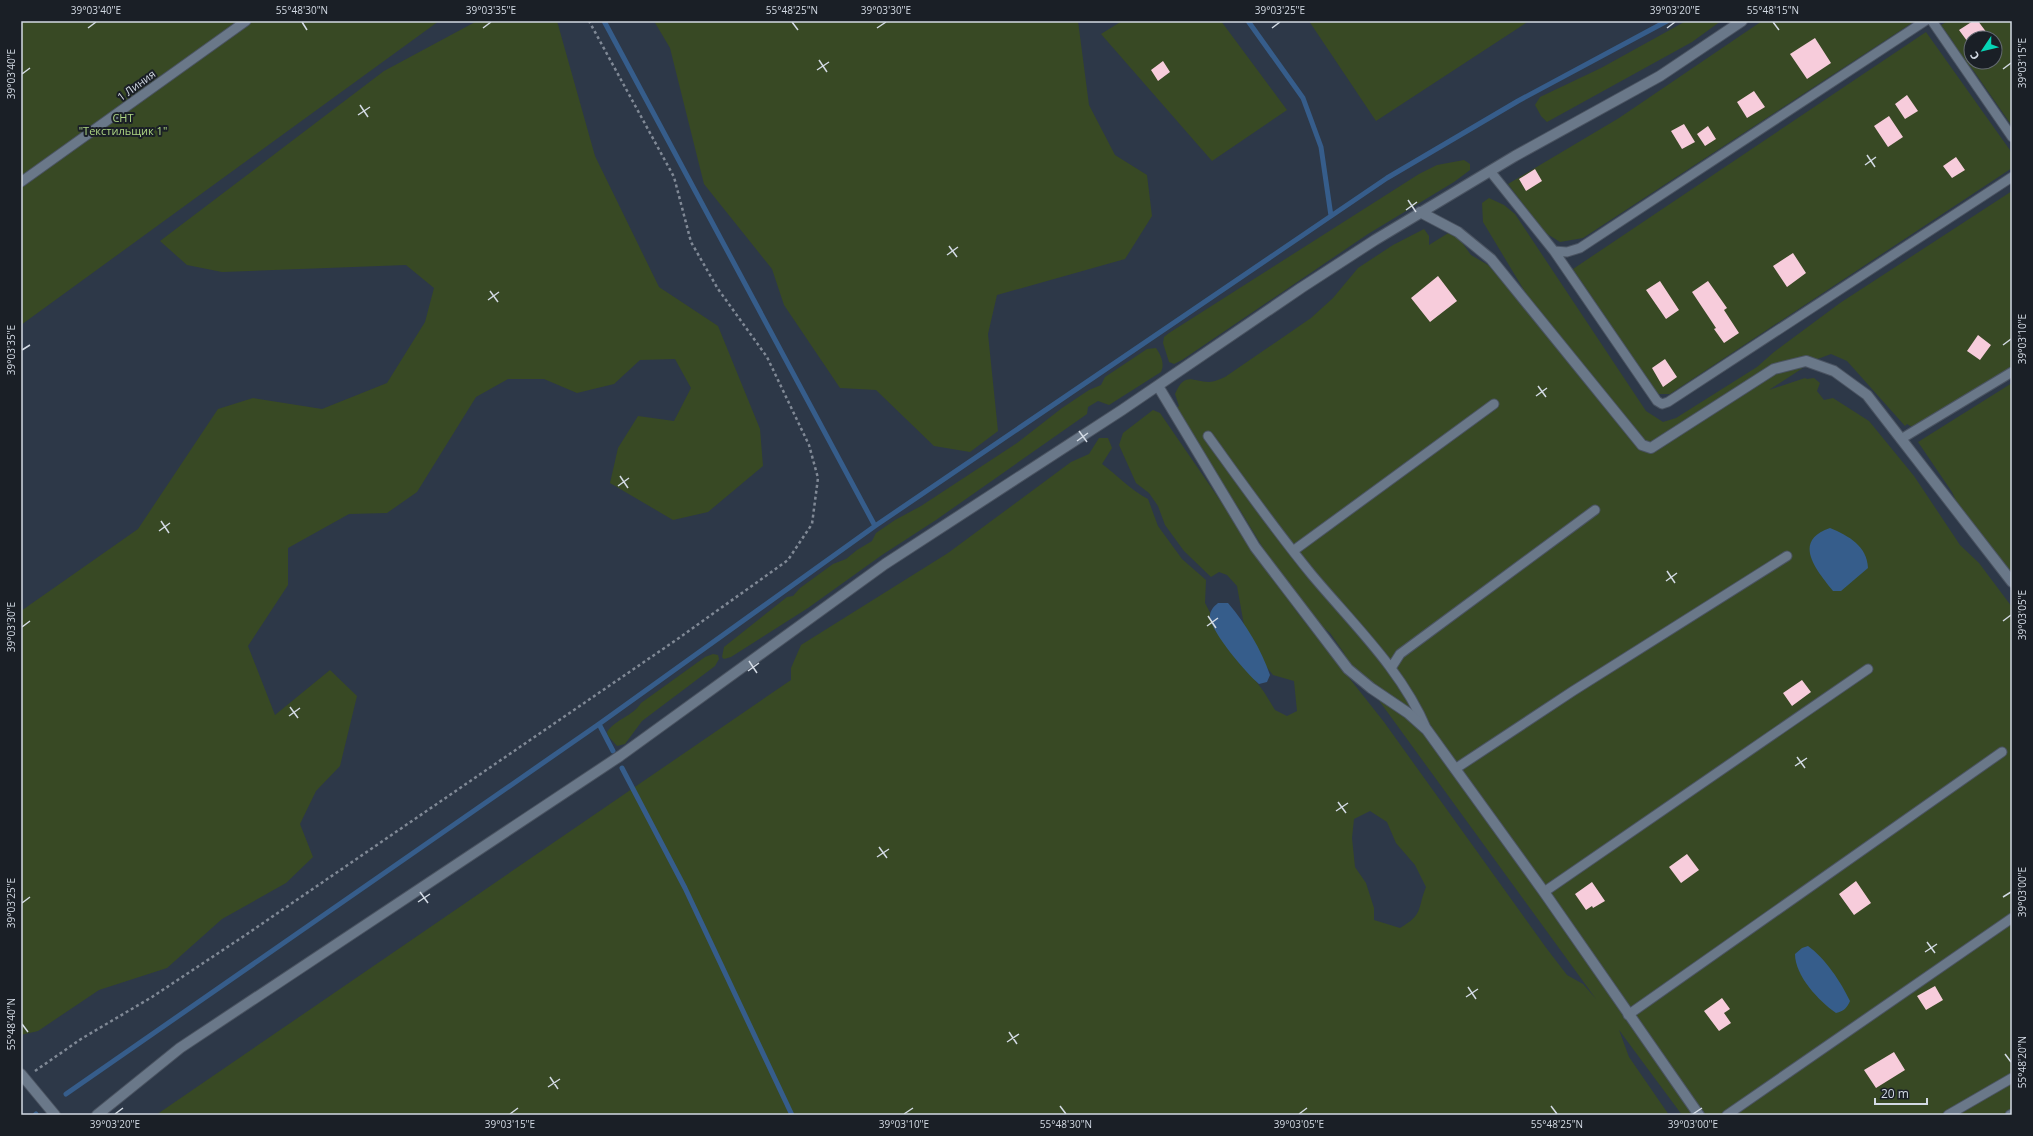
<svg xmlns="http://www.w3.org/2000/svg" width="2033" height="1136" viewBox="0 0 2033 1136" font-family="'Open Sans',sans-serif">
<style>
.green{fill:#384924;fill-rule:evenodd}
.water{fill:#365d8b}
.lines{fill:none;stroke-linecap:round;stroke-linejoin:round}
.stream{stroke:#365d8b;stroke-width:5}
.building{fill:#f7ccdb}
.lane-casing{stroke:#4a5361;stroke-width:11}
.street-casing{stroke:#4a5361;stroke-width:12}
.path{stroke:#808996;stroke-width:2.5;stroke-dasharray:3 3;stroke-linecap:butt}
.lane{stroke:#6a7889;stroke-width:9}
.street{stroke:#6a7889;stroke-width:10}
.ticks{fill:none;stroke:#d3dae4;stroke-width:1.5}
.labels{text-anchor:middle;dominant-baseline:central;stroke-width:4;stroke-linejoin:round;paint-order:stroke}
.street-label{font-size:11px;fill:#d3dae4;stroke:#1a1f26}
.park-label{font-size:11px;fill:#aed683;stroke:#1a1f26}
.neatline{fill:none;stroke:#d3dae4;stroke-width:1.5}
.ticks-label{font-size:10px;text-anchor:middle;fill:#d3dae4}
</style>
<rect width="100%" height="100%" fill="#2d3848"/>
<path class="green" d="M21,21H439L21,325Z
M477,21H557L595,156L659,287L718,326L760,429L763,466L708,512L673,520L610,483L618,448L638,416L674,421L691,388L675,359L640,360L614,384L577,393L544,379H508L476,397L417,492L387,513L349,514L288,548V585L248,646L275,715L330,670L357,696L340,766L316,791L300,824L313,857L286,883L222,919L167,968L99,990L38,1031L21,1035V611L138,529L218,409L253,398L322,409L387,383L425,322L434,288L406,265L222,272L187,265L160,241L384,71Z
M654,21H1078L1089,105L1115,155L1147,175L1152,216L1125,259L997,295L988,334L998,431L970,452L934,446L876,390L840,388L784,305L772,269L704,184L670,48Z
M1122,21H1221L1287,110L1212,161L1101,34Z
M1309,21H1529L1376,121Z
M1686,21H1721L1692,42L1547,122L1541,116L1535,105L1540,97L1601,68Z
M1762,21H1915L1583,238L1560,242L1544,232L1508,184L1619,118Z
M1948,21H2012V126L1971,67L1965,64L1951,46L1954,43L1941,25ZM1971,38H1995V62H1971Z
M1926,32L2012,153V168L1670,394H1658L1573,269Z
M1464,160L1470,164V170L1454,182L1368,234L1182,360L1174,364L1169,362L1163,343L1164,337L1169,333L1419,174L1437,165Z
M2012,191V371L1923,425L1912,427L1907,424L1905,426L1847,361L1831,354L1815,360L1769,390L1805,378L1807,379L1814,378L1820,383L1817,391L1824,400L1833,398L1869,421L1914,476L1960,545L1979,563L2012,607V1115H1682L1619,1030L1629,1057L1669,1115H156L791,680V668L801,645L948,553L1071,462L1089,454L1099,438H1108L1112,448L1102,464C1118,476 1131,490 1148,499L1158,526L1182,559L1206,580L1205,603L1223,637L1264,692L1275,710L1287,716L1297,711L1294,681L1273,675L1265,665L1245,631L1237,586L1227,575L1219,572L1211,577L1184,551L1165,525L1158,506L1149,493L1136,483L1119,445L1123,433L1153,410L1160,413L1297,612L1384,722L1547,949L1567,975L1583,984L1596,999L1359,673L1355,671L1345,657L1344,653L1330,633L1318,623L1266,553L1240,510L1169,413L1179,406L1175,394C1185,371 1192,382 1209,382C1214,382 1220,379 1225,377L1311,318L1333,298L1358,268L1393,245L1424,229L1429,236V245L1453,230L1471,255L1488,265L1548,330L1483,222L1482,203L1489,198L1504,205L1515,214L1646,411L1663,422L1676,418L1757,367L1774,352L1840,303ZM1370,811L1387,822L1396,843L1415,865L1426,887C1417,909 1424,914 1400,928L1374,920V908L1366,883L1355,867L1352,838L1354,819Z
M1156,348C1161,355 1165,364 1161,372L1109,405L1098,401L1088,407L1087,414L936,520L882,555L808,608L731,657L724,659L722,657L724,647L787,597L793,596L800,588L833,564L846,559L857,550L872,541L876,533L895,520L921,506L1017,443L1062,408L1089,390L1101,385L1105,377L1147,349Z
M2012,383V576L1957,503L1952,492L1918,442Z
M713,654L718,655L719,659L715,666L642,721L625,744L617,746L608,736L607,732C617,718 632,717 641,703L705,657Z"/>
<path class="water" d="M1830,528C1849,536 1867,546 1868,568L1841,591H1833C1817,571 1791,541 1830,528Z
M1218,603H1228C1246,624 1261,649 1270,675L1267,682L1259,684C1246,673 1213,634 1210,618C1209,612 1213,607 1218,603Z
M1808,946C1825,958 1841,982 1850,1001C1847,1008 1844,1011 1836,1013C1819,1001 1795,976 1795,954L1802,948Z"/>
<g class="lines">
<path class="stream" d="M604,21L875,526
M1248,21L1303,98L1321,147L1331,216
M599,724L613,751
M622,768L685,888L792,1115
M66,1094L599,724L875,526L1331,216L1387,178L1518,101L1667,21
M35,1115L36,1114"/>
</g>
<path class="building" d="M1973,21H1978L1987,33L1980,38H1971L1970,45L1959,30Z
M1815,38L1831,63L1807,79L1790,54Z
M1163,61L1170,72L1158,81L1151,70Z
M1754,91L1765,107L1747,118L1737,102Z
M1907,95L1918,111L1905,119L1895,104Z
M1889,116L1903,137L1888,147L1874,126Z
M1684,124L1695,142L1682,149L1671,131Z
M1708,126L1716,139L1705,146L1697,134Z
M1956,157L1965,170L1952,178L1943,166Z
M1535,169L1542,181L1526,191L1519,179Z
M1793,253L1806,273L1787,287L1773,266Z
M1438,276L1457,301L1430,322L1411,298Z
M1660,281L1679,310L1666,319L1646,290Z
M1708,281L1727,308L1724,310L1739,333L1724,343L1714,329L1716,328L1692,292Z
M1978,335L1991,345L1980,360L1967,351Z
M1665,359L1677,377L1663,387L1652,368Z
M1802,680L1811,692L1792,706L1783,693Z
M1687,854L1699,870L1681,883L1669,867Z
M1856,881L1871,903L1854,915L1839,894Z
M1592,882L1605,901L1593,908L1592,906L1586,910L1575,894Z
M1935,986L1943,1000L1926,1010L1917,996Z
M1722,998L1730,1009L1724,1013L1731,1023L1719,1031L1704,1011Z
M1894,1052L1905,1070L1876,1088L1864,1070Z"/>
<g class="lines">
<defs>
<path id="lane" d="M1932,21L2012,137
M1490,171L1554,251L1657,401L1662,404L1668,402L2012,177
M21,182L246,21
M1554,251L1567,252L1580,248L1925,21
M1208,436C1242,483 1275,530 1312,575C1353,624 1402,670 1427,730
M1901,439L2012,372
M1293,551L1494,404
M1391,668L1400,654L1595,510
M1455,769L1573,691L1787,556
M1544,892L1868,669
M1628,1015L2002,752
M1727,1115L2012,918
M1948,1115L2012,1078
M2010,1115L2012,1114"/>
<path id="street" d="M1420,212L1458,232L1491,259L1642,445L1651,448L1774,369L1806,361L1834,371L1867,395L2012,582
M1158,386L1255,547L1348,669L1371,688L1408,713L1427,730L1544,892L1699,1115
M21,1074L55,1115
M97,1115L180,1048L620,756L885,564L1122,410L1301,288L1375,240L1515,156L1660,76L1742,21"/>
</defs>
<use href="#lane" class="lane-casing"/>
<use href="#street" class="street-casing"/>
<path class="path" d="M35,1071L81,1039L152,997L247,934L679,638L788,560L812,524L818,478L809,445L767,357L718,289L691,242L674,177L589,21"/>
<use href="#lane" class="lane"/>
<use href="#street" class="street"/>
</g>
<path class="ticks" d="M302,22L307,30M792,22L798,30M1773,22L1779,30M88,28L96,22M483,28L491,22M877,28L886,22M1272,28L1280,22M1667,28L1675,22M819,60L827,72M2003,69L2011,63M817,70L829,62M22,74L30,68M360,105L368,117M358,115L370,107M1867,155L1875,167M1865,165L1876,157M1408,200L1416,212M1406,210L1417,202M949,246L957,257M947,255L958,247M490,291L498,302M488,300L499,292M2003,345L2011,339M22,350L30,345M1538,386L1546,397M1536,396L1547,388M1079,431L1087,442M1077,441L1088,433M620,476L628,488M618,486L629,478M161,521L169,533M159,531L170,523M1667,571L1675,583M1666,581L1677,573M1208,616L1216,628M2003,621L2011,615M1207,626L1218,618M22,627L30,621M749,661L757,673M748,671L759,663M290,707L298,718M289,716L300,708M1797,757L1805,768M1795,766L1807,758M1338,802L1346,813M1336,811L1348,803M879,847L887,858M877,857L889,849M420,892L428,903M2003,897L2011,892M418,902L430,894M22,903L30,897M1927,942L1935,953M1925,952L1937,944M1468,987L1476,999M1466,997L1478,989M22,1024L28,1032M1009,1032L1017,1044M1007,1042L1019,1034M2005,1054L2011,1062M550,1077L558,1089M548,1087L560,1079M1060,1106L1066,1114M1551,1106L1557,1114M115,1114L123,1108M510,1114L518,1108M904,1114L913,1108M1299,1114L1307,1108M1693,1114L1702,1108"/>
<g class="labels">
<g class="street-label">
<text transform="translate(136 85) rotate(-36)">1 Линия</text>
</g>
<g class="park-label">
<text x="123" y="117">СНТ<tspan x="123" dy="13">"Текстильщик 1"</tspan></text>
</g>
</g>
<rect width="2033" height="1136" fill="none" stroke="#1a1f26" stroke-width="44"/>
<g transform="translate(1983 50) rotate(235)"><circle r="19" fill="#1a1f26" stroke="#646a72"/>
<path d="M0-3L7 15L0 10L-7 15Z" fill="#06d5b6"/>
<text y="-6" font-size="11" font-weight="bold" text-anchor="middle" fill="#d3dae4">С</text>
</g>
<path d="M1875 1098v6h52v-6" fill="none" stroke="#d3dae4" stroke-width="2"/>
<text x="1881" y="1098" font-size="12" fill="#d3dae4" stroke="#1a1f26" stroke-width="3" paint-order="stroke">20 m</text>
<rect x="22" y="22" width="1989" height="1092" class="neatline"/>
<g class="ticks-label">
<text x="96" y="14">39°03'40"E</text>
<text x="302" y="14">55°48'30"N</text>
<text x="491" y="14">39°03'35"E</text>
<text x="792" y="14">55°48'25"N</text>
<text x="886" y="14">39°03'30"E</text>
<text x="1280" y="14">39°03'25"E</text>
<text x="1675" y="14">39°03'20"E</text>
<text x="1773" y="14">55°48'15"N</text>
<text transform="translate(2022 63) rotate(-90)" y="4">39°03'15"E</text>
<text transform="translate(11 74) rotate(-90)" y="4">39°03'40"E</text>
<text transform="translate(2022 339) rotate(-90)" y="4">39°03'10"E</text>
<text transform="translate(11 350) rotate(-90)" y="4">39°03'35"E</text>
<text transform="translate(2022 615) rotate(-90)" y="4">39°03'05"E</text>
<text transform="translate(11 627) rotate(-90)" y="4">39°03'30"E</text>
<text transform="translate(2022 892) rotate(-90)" y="4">39°03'00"E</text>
<text transform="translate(11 903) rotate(-90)" y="4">39°03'25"E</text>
<text transform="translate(11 1024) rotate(-90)" y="4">55°48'40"N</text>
<text transform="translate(2022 1062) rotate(-90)" y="4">55°48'20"N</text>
<text x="115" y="1128">39°03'20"E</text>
<text x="510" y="1128">39°03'15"E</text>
<text x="904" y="1128">39°03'10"E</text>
<text x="1066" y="1128">55°48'30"N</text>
<text x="1299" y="1128">39°03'05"E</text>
<text x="1557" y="1128">55°48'25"N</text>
<text x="1693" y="1128">39°03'00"E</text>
</g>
</svg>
